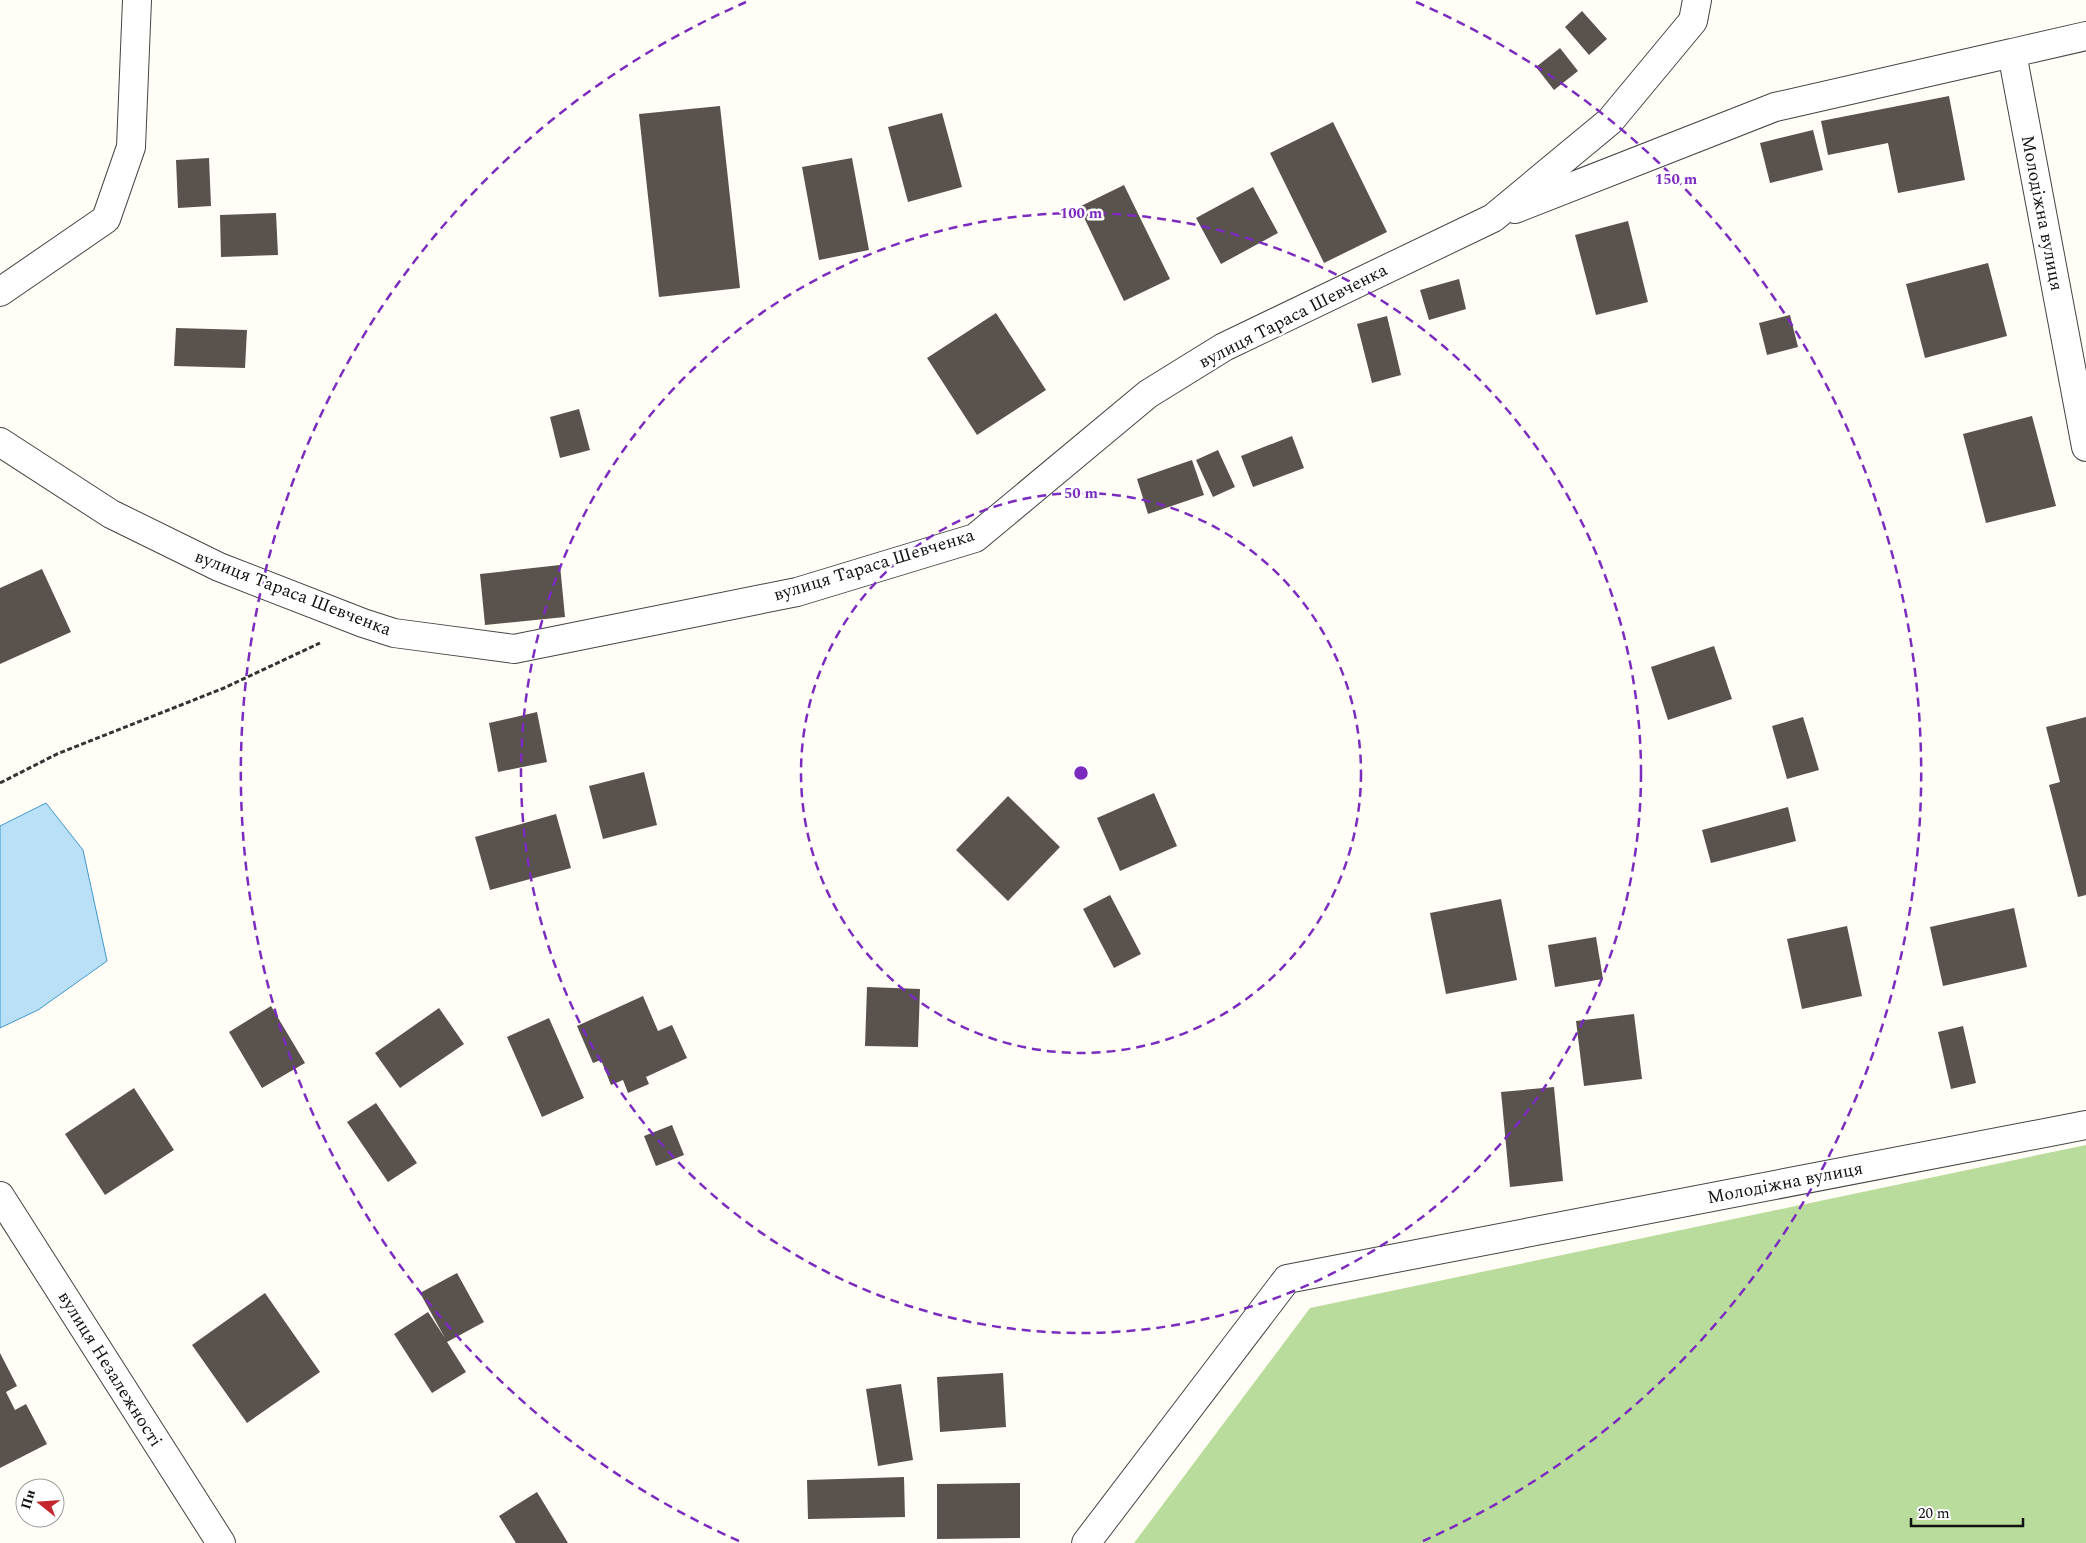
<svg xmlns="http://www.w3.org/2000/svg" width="2086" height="1543" viewBox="0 0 2086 1543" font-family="Spectral,serif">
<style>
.forest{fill:#b9dc9c}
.water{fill:#b9e0f7;stroke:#3f96cf}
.building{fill:#5a524d}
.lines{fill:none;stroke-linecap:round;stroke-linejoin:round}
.minor-casing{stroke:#444;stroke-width:30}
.path{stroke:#333;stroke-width:3;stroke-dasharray:5 2.5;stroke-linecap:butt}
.minor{stroke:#fff;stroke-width:28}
.ring{fill:none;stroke:#7b2cbf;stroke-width:2.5;stroke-dasharray:9 6}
.labels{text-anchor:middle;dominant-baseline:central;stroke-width:5;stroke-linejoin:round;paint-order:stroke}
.street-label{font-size:18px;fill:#111;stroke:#fff}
.centre{fill:#7b2cbf;stroke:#fff;stroke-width:2.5}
.ring-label{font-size:15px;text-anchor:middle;font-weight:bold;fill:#7b2cbf;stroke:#fff;stroke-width:5;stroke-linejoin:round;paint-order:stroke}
</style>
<rect width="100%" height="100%" fill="#fffdf5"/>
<path class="forest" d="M2086,1145V1543H1134L1310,1308Z"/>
<path class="water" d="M46,803L83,850L107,961L38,1010L0,1028V826Z"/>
<path class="building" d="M1582,11L1607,39L1589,55L1565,27Z
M1560,48L1578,71L1554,90L1536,67Z
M1949,96L1965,180L1898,193L1888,143L1828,155L1821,121Z
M720,106L740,288L659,297L639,114Z
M942,113L962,187L908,202L888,127Z
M1333,122L1387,232L1324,263L1270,153Z
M1813,130L1823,170L1770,183L1760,143Z
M209,158L211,206L178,208L176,160Z
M852,158L869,250L819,260L802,167Z
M1124,185L1170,279L1124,301L1079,207Z
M1253,187L1278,233L1221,264L1196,218Z
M276,213L278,255L221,257L220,215Z
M1628,221L1648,302L1596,315L1575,235Z
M1988,263L2007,336L1925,358L1906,284Z
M1459,279L1466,309L1429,320L1420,290Z
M996,313L1046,390L977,435L927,358Z
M1790,315L1798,347L1767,355L1759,323Z
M1387,316L1401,375L1372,383L1357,324Z
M176,328L247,330L245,368L174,366Z
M579,409L590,450L560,458L550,417Z
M2032,416L2056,506L1986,523L1963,434Z
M1292,436L1304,468L1253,487L1241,456Z
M1218,450L1235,487L1213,497L1196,460Z
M1192,460L1204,495L1148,514L1137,479Z
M560,565L565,617L485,625L480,574Z
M42,569L71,632L0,664V588Z
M1714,646L1732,699L1668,720L1651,667Z
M537,712L547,762L498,772L489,723Z
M1803,717L1819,770L1787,779L1772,726Z
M2086,717V895L2078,897L2049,785L2060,782L2046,727Z
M644,772L657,825L603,839L589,786Z
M1154,793L1177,846L1120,871L1097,818Z
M1008,796L1060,847L1008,901L956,850Z
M1788,807L1796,841L1711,863L1702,830Z
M556,814L571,868L490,890L475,837Z
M1110,895L1141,954L1114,968L1083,909Z
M1501,899L1517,980L1446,994L1430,913Z
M2014,908L2027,967L1943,986L1930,927Z
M1847,926L1862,996L1802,1009L1787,939Z
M1596,937L1603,979L1555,987L1548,945Z
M867,987L920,989L918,1047L865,1046Z
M643,996L658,1031L672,1025L687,1058L646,1077L649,1084L628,1093L623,1080L611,1085L601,1060L593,1063L577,1026Z
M271,1006L305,1063L262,1088L229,1032Z
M439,1008L464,1044L400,1088L375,1053Z
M1634,1014L1642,1079L1584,1086L1576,1021Z
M549,1018L584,1098L542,1117L507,1037Z
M1963,1026L1976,1083L1951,1089L1938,1032Z
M1554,1087L1563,1181L1510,1187L1501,1092Z
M134,1088L174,1150L105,1195L65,1134Z
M376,1103L417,1163L388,1182L347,1122Z
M672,1125L684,1155L656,1166L644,1136Z
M457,1273L484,1322L447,1342L466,1372L432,1393L394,1334L428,1312L445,1338L420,1293Z
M265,1293L320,1372L247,1423L192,1345Z
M0,1353L17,1386L6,1392L15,1410L26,1404L47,1444L0,1468Z
M1003,1373L1006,1427L940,1432L937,1377Z
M901,1384L913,1460L878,1466L866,1389Z
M904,1477L905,1517L808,1519L807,1480Z
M1020,1483V1538L937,1539V1484Z
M537,1492L568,1543H516L499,1516Z"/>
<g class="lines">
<defs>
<path id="minor" d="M2086,36L2012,53L2086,447
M1515,209L1775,107L2012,53
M0,292L106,219L131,147L137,0
M0,442L111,514L219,567L363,623L394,633L514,649L797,592L975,538L1148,394L1224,347L1493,218L1610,121L1693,21L1697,0
M0,1196L221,1543
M1086,1543L1287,1279L2086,1125"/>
</defs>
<use href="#minor" class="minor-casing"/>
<path class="path" d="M0,783L57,754L224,688L320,643"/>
<use href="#minor" class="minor"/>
</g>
<g class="ring">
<circle cx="1081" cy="773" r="280"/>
<circle cx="1081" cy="773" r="560"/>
<path d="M739 1541A841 841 0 0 1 746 2M1416 2A841 841 0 0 1 1423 1541"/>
</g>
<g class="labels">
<g class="street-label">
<text transform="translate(2042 213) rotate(79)">Молодіжна вулиця</text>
<text transform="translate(1293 316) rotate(-27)">вулиця Тараса Шевченка</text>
<text transform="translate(874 565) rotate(-17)">вулиця Тараса Шевченка</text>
<text transform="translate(293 593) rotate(21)">вулиця Тараса Шевченка</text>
<text transform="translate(1785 1183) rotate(-11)">Молодіжна вулиця</text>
<text transform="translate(110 1369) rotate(58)">вулиця Незалежності</text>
</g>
</g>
<circle cx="1081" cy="773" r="8" class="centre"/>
<g class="ring-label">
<text x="1676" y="184">150 m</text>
<text x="1081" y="218">100 m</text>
<text x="1081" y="498">50 m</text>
</g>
<g transform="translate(40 1503) rotate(287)"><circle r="24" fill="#ffffff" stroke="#a0a0a0"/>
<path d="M0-4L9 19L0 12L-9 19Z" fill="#c4262e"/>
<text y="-8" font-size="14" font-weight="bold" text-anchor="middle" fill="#111111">Пн</text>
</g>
<path d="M1911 1518v8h112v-8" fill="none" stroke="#111111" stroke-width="2.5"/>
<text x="1918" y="1518" font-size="15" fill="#111111" stroke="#ffffff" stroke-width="4" paint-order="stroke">20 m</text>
</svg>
